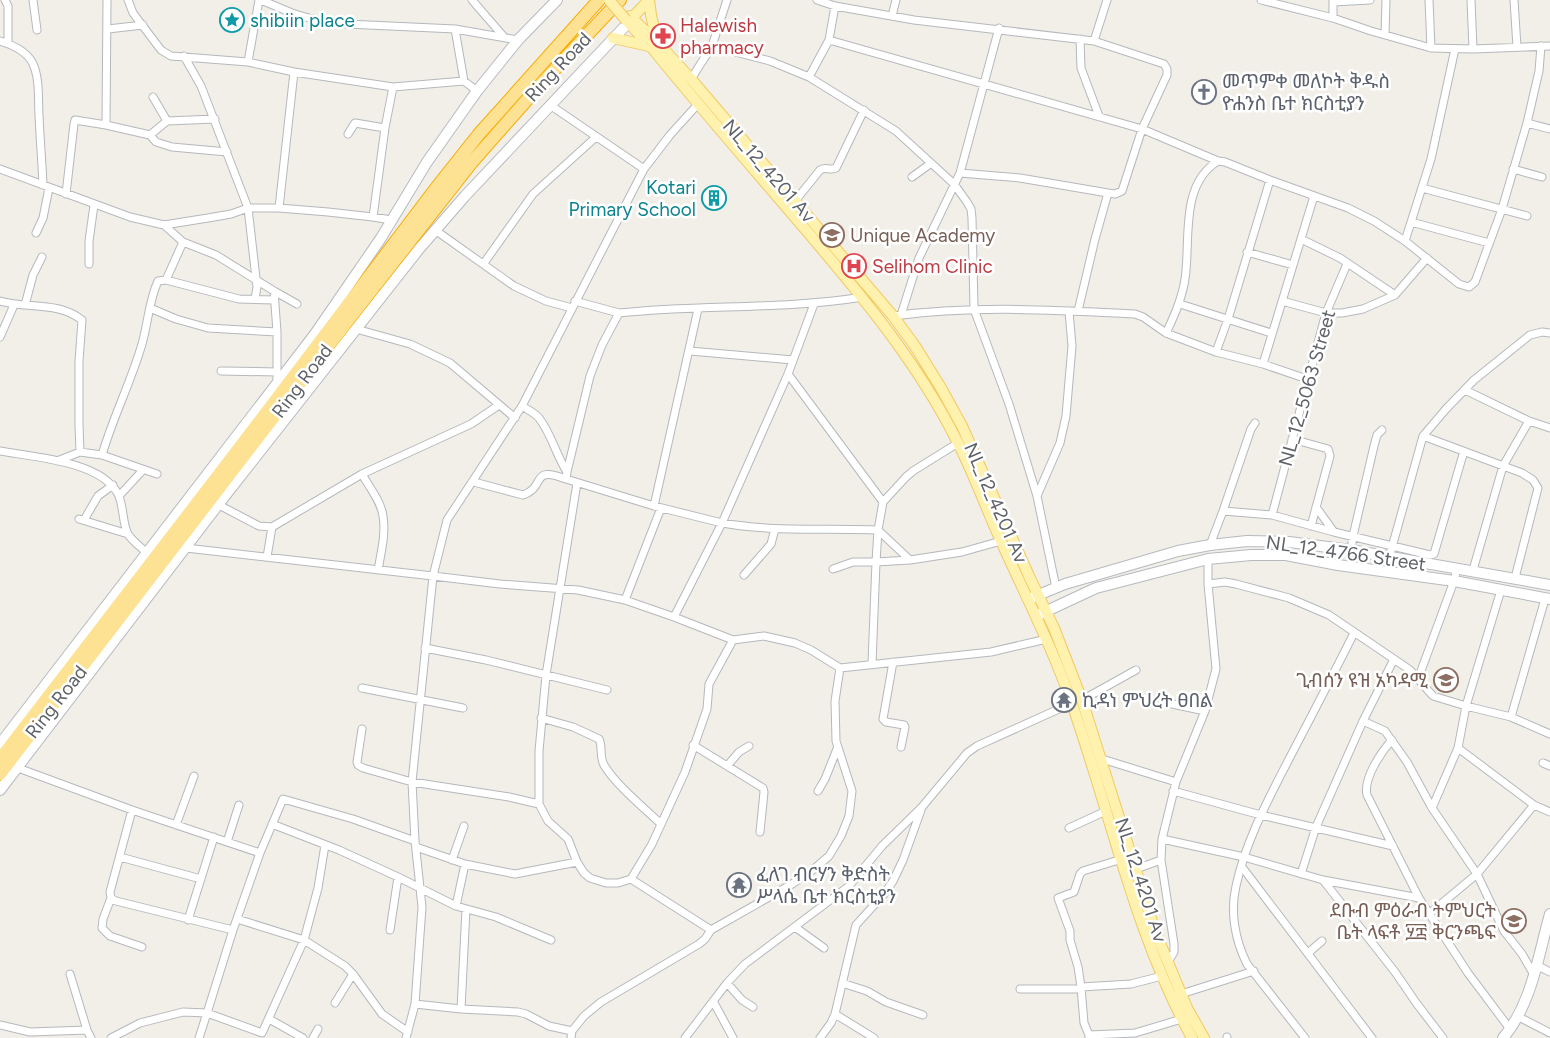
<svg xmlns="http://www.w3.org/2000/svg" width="1550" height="1038" viewBox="0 0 1550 1038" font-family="Figtree,'Noto Sans Ethiopic',sans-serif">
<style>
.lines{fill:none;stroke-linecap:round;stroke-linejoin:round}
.street-casing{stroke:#b5b8bc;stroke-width:9}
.secondary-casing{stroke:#b6babf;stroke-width:12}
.primary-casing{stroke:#f2c960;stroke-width:12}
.highway-casing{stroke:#f9ab00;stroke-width:14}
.street{stroke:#fff;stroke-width:7}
.secondary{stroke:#fff;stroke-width:10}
.primary{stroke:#fff2af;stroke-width:10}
.highway{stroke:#fde293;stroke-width:12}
.primary-bridge-casing{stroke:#f2c960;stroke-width:12;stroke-linecap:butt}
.primary-bridge{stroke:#fff2af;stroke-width:10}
.labels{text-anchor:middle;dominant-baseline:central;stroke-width:5;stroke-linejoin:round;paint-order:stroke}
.culture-label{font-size:19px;fill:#0d838f;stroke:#fff;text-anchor:start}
.health-label{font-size:19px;fill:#be3a42;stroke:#fff;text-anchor:start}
.street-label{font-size:19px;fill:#5f6368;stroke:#fff}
.worship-label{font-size:19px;fill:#5b616d;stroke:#fff;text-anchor:start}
.education-label{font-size:19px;fill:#785e54;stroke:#fff;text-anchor:end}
</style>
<rect width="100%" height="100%" fill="#f1efe8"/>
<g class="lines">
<defs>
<path id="street" d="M5,0L8,6V43
M33,0L37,30
M128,0L133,13L161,50L171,56L248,62L294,72L393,87L464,81L477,91
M261,0L292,13L312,19L347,24L455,29L518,40
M472,0L504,37
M817,0L835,6L914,20L1094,41L1164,64L1167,69V75L1142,129L1122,191L1115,194L1108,193L1095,239L1078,311
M1261,0L1333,18L1371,31L1431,48L1473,49L1550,46
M1429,0L1431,48
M1471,0L1473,49
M1514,0L1517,47
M1333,2L1370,0
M892,16L896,0
M1333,18V0
M108,29L143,25
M455,29L464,81
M1385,35L1386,0
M1080,39L1081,68L1099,116
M829,40L1142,129L1218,161L1225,162L1270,180L1348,208L1374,221L1405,241L1459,284L1469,287L1475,282L1502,209L1527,123L1539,71L1541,46
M0,41C11,44 26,51 32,62C40,77 38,98 39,115C40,139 42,162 43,185
M1094,41L1107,0
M712,46L770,61L809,77L896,131L954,184L967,202L971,209L972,218L974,309L1009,404L1037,496
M184,56L201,86L248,208L257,287L255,299
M248,62L259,0
M809,77L829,40L835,6
M691,79L712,46L727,0
M153,97L167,121
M550,105L644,169
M1527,123L1550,129
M106,125L150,135L156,142L172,147L227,152
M348,134L355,123L385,128
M150,135L167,121L215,119
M0,169L130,217L164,225L208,218L231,214L248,208H279L328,212L373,217L391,220
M1513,169L1542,177
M960,173L1020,178L1108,193
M912,177L930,164
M1422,188L1527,216
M66,194L74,124L75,120L106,125L107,0
M795,201L820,170C825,166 830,171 836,168L864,110
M279,208L294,72
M373,217L385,128L393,87
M1411,222L1489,243
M164,225L183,242L216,255L274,291L277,332V383
M435,230L514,286L546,301L572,308
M36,233L43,218L49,188
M1301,239L1340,258L1395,295
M1405,241L1431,159L1455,49
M1247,252L1293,265
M484,263L533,194L596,137
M89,264V241L94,205
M166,280L183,242
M274,291L297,304
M0,301C27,309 58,301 82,320L79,361V425L80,452
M575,301L619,313
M1282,301L1326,313H1342L1363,309L1395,295L1427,258
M1180,304L1271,333
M25,305L33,275L42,257
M150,308L176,319L208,328L277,332
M901,315L919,258L960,173L999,28
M893,316C973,305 1054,310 1135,314L1143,317L1166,333L1216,352L1263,364L1307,379
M356,329L410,344L450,363L515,418
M1166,333C1175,315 1182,299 1185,279C1191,241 1179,185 1218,161
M0,337L14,305
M690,351L793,360
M1216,352L1228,319L1270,180
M1263,364L1314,196
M221,371L277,372
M788,374L883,502
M1465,390L1529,421L1503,466L1473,570
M522,406C528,410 535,413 539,418C551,433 556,455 567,472L566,479L654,506L722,523L788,374L814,304
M1529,421L1550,428
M1423,436L1522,473L1533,480L1538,488L1515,578
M1292,439L1328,449L1330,456L1311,526
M0,451C33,457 101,461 118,494C124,506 122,523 128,534C132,541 142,548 147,553
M102,455C113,417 131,382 142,344C148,323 149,300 158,281L166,280L239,299L274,300
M57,461L80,452L102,455L157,474
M567,472L590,376L602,345L619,313C700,304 782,310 863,297
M362,474C369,487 381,501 383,516C386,533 381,553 378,570
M474,482L523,495C547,487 529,465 566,479
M577,483L546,675L539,751V804L548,821L568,839L577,862L584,873L590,878L606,883H618L631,879L652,844L685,772L707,709L709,684L733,640L764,636L795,643L811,650L840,668L991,652L1047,639
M119,496L143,470
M219,505L259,526L272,527L362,474L471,424L499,405
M654,506L698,309
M1316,507L1334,532
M1223,511L1272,515L1334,532L1430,555L1434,554L1464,451
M1272,515L1326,313L1347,264
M79,519L128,534
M84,520L98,496L113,485
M878,530L910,560L962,552L1001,541
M1210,545L1223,511L1251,429L1255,423
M186,548L433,576L447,520L522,406L644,169L670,135L698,104
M1351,550L1353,536L1374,446L1377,435L1382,430
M267,557L272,527
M1389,558L1423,436L1446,409L1474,380L1530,335L1542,332L1550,333
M833,569L853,562H876L878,530
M744,575L771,544L775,529
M1208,584L1225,582L1236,584L1289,598L1329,615L1410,670L1433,696L1466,706L1458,748L1432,808
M1056,588L1037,496L1060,443L1066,416L1072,346L1069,311
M1501,590L1466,706L1511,717L1550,734
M625,600L661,508
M674,617L733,640
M425,648L486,660L607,690
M893,662L883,719L886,722L904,725L905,727L901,747
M872,663L876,562L910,560
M1418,679L1454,581L1457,568
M362,688L463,708
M1082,700L1136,670
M1163,702L1205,711
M1511,717L1545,599
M541,718L573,727L599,739C603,747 599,756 604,765C615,784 644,808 661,824
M1363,721L1385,731L1407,762L1432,808L1477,874L1504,931L1522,954L1533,973
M362,729L357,762L358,765L363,768L412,782L509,797L539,804
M1392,740C1381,752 1363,779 1367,795L1419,898L1468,973L1510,1029
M693,745L763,788L764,792L760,832
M1458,748L1534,805
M1102,759L1176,782
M1543,763L1550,766
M728,765L739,752L749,746
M18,768L132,810L260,853
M818,791L825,779L837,749
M1173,791L1261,815L1393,846
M132,810L110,892L111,898L116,901L233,930
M272,824L339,850L398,877L456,906L496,917L551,940
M176,825L194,776
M1069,828L1106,811
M1162,839L1244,857L1323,880L1419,898
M227,842L239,805
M416,847L465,864L515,874L577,862
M120,857L201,879
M452,860L464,826
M1242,867L1372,1038
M1136,869L1161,860
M1301,874L1316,827L1363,721L1394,659
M1323,880L1395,972L1417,1004L1443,1038
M111,898L103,919L102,928L110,936L142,947
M456,906L465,864
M1429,914L1477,874L1534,805L1550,812
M237,919L304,940L345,966L353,974L382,1014L408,1032
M188,920L214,837
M795,927L824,948
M390,930L398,877
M711,930L792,884L814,869L829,856L841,836L849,816L852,791L836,741L835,701L840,668
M1308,953L1322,941
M1168,962L1174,952V944L1161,860L1162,839L1176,782L1205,711L1216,669L1208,584V559
M1536,965L1550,972
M70,974L87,1030L91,1038
M727,983L742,1000L753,1007
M842,983L867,991L886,1002L923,1015
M1081,987L1131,984L1162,976
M1020,989H1082
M1181,994L1254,971
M713,1001L733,1038
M335,1003L353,974
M415,1004L461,1009L466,909
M461,1009L518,1012L526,1014L549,1026L572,1031L571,1038
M835,1014L874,1038
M1519,1017L1550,1033
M269,1019L303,1038
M0,1025L30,1032L87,1030
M572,1031L584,1016L601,1002L699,944L705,939L711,930L631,879
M1089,1035L1084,1023L1081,987L1078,967L1070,940V931L1058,898L1074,892L1080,874L1083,871L1122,859
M1227,1037V1038
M111,1038L140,1023L183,1012L207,1013L233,930L260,853L283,799L353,819L415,841
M199,1038L207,1013L262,1033L304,940L318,888L325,845
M313,1038L318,1029
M406,1038L415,1004L422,907L415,841L412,782L433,576L500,584L578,590L625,600L674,617L722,523C774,532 826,528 878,530L883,502L906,477L913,471L958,443
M685,1038L727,983L745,964L849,886L882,846L922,807L967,753L977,746L1072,703
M820,1038L831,1023L835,1014L856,925L885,893L893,881L903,860L921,810
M1089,1038V1035L1135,1033L1182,1019
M1305,1038L1247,964C1235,940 1230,912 1236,886C1246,840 1268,800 1289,759C1311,717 1333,675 1354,633"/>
<path id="secondary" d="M1031,598L1065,584L1178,551L1210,545L1247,541L1289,542L1351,550L1550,585
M1036,616L1096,588L1208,559L1251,555H1286L1338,565L1454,581L1550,599
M0,744L315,334L381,238L427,162L477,91L518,40L557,0
M0,790L224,497L419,249L465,196L628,23
M1503,1038C1532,1004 1538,956 1550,914"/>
<path id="primary" d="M649,0L651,15L657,41
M630,16L657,42L691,79L893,316L915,346L941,388L962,426L1029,576L1054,628L1082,700L1155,931L1187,1008L1204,1038
M626,20L652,48C704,112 758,174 811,236C866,301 919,365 957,441C974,474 986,508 1001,541C1025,595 1053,648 1072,704C1111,815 1135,934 1192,1038
M629,21L649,0
M613,38L649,46"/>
<path id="highway" d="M0,759L233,456L437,187L479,134L599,0
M0,774L349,319L472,162L540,85L620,0"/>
</defs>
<use href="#street" class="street-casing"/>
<use href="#secondary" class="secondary-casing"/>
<use href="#primary" class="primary-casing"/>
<use href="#highway" class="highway-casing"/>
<use href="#street" class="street"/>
<use href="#secondary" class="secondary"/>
<use href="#primary" class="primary"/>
<use href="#highway" class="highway"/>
<defs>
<path id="primary-bridge" d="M609,0L626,20"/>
</defs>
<use href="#primary-bridge" class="primary-bridge-casing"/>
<use href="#primary-bridge" class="primary-bridge"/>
</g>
<defs>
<symbol id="sight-ring" viewBox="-11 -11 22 22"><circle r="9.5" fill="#fff" stroke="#0f9aa8" stroke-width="1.5"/><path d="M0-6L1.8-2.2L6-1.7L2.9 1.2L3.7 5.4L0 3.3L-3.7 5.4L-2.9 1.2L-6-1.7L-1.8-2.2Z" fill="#0f9aa8"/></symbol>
<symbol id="pharmacy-ring" viewBox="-11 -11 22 22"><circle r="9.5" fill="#fff" stroke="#e0444e" stroke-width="1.5"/><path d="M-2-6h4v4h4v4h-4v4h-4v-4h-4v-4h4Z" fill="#e0444e"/></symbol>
<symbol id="church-ring" viewBox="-11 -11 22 22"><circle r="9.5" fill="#fff" stroke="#6b7280" stroke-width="1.5"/><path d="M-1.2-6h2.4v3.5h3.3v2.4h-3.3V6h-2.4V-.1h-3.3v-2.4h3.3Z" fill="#6b7280"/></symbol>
<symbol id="building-ring" viewBox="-11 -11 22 22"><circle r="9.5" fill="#fff" stroke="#0f9aa8" stroke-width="1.5"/><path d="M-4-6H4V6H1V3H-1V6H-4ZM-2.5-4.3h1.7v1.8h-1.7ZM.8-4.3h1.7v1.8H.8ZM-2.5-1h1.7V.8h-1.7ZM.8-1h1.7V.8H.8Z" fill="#0f9aa8"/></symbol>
<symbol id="school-ring" viewBox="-11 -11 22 22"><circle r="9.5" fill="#fff" stroke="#8d6e63" stroke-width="1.5"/><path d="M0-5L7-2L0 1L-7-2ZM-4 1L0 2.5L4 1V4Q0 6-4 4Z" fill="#8d6e63"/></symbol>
<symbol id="hospital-ring" viewBox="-11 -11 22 22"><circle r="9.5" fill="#fff" stroke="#e0444e" stroke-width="1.5"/><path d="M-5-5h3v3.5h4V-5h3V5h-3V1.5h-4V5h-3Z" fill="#e0444e"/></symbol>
<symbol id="temple-ring" viewBox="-11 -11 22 22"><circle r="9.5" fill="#fff" stroke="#6b7280" stroke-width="1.5"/><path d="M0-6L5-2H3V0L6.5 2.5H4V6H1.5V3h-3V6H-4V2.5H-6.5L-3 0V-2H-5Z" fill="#6b7280"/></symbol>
</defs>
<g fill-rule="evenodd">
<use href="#sight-ring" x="218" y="6" width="28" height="28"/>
<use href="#pharmacy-ring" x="649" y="22" width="28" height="28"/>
<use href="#church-ring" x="1190" y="78" width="28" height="28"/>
<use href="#building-ring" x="700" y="184" width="28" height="28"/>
<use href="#school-ring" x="818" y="221" width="28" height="28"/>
<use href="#hospital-ring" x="840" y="252" width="28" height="28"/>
<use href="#school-ring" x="1432" y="666" width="28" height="28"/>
<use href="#temple-ring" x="1050" y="686" width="28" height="28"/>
<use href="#temple-ring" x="725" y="871" width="28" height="28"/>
<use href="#school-ring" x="1500" y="907" width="28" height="28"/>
</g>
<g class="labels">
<g class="culture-label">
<text x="250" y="20">shibiin place</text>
<text x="696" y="187" text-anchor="end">Kotari<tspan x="696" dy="22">Primary School</tspan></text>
</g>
<g class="health-label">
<text x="680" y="25">Halewish<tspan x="680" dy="22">pharmacy</tspan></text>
<text x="872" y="266">Selihom Clinic</text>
</g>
<g class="street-label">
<text transform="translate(558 67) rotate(-47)">Ring Road</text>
<text transform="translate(769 171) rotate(49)">NL_12_4201 Av</text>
<text transform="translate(302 381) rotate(-53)">Ring Road</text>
<text transform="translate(1307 388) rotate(-74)">NL_12_5063 Street</text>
<text transform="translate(996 503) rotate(66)">NL_12_4201 Av</text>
<text transform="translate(1346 553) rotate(8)">NL_12_4766 Street</text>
<text transform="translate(56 702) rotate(-52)">Ring Road</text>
<text transform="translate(1141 880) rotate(72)">NL_12_4201 Av</text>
</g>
<g class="worship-label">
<text x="1222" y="81">መጥምቀ መለኮት ቅዱስ<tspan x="1222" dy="22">ዮሐንስ ቤተ ክርስቲያን</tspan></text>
<text x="1082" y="700">ኪዳነ ምህረት ፀበል</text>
<text x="756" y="874">ፈለገ ብርሃን ቅድስት<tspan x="756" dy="22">ሥላሴ ቤተ ክርስቲያን</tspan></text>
</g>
<g class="education-label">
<text x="850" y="235" text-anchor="start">Unique Academy</text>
<text x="1428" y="680">ጊብሰን ዩዝ አካዳሚ</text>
<text x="1496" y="910">ደቡብ ምዕራብ ትምህርት<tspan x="1496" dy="22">ቤት ላፍቶ ፶፰ ቅርንጫፍ</tspan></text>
</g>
</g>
</svg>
